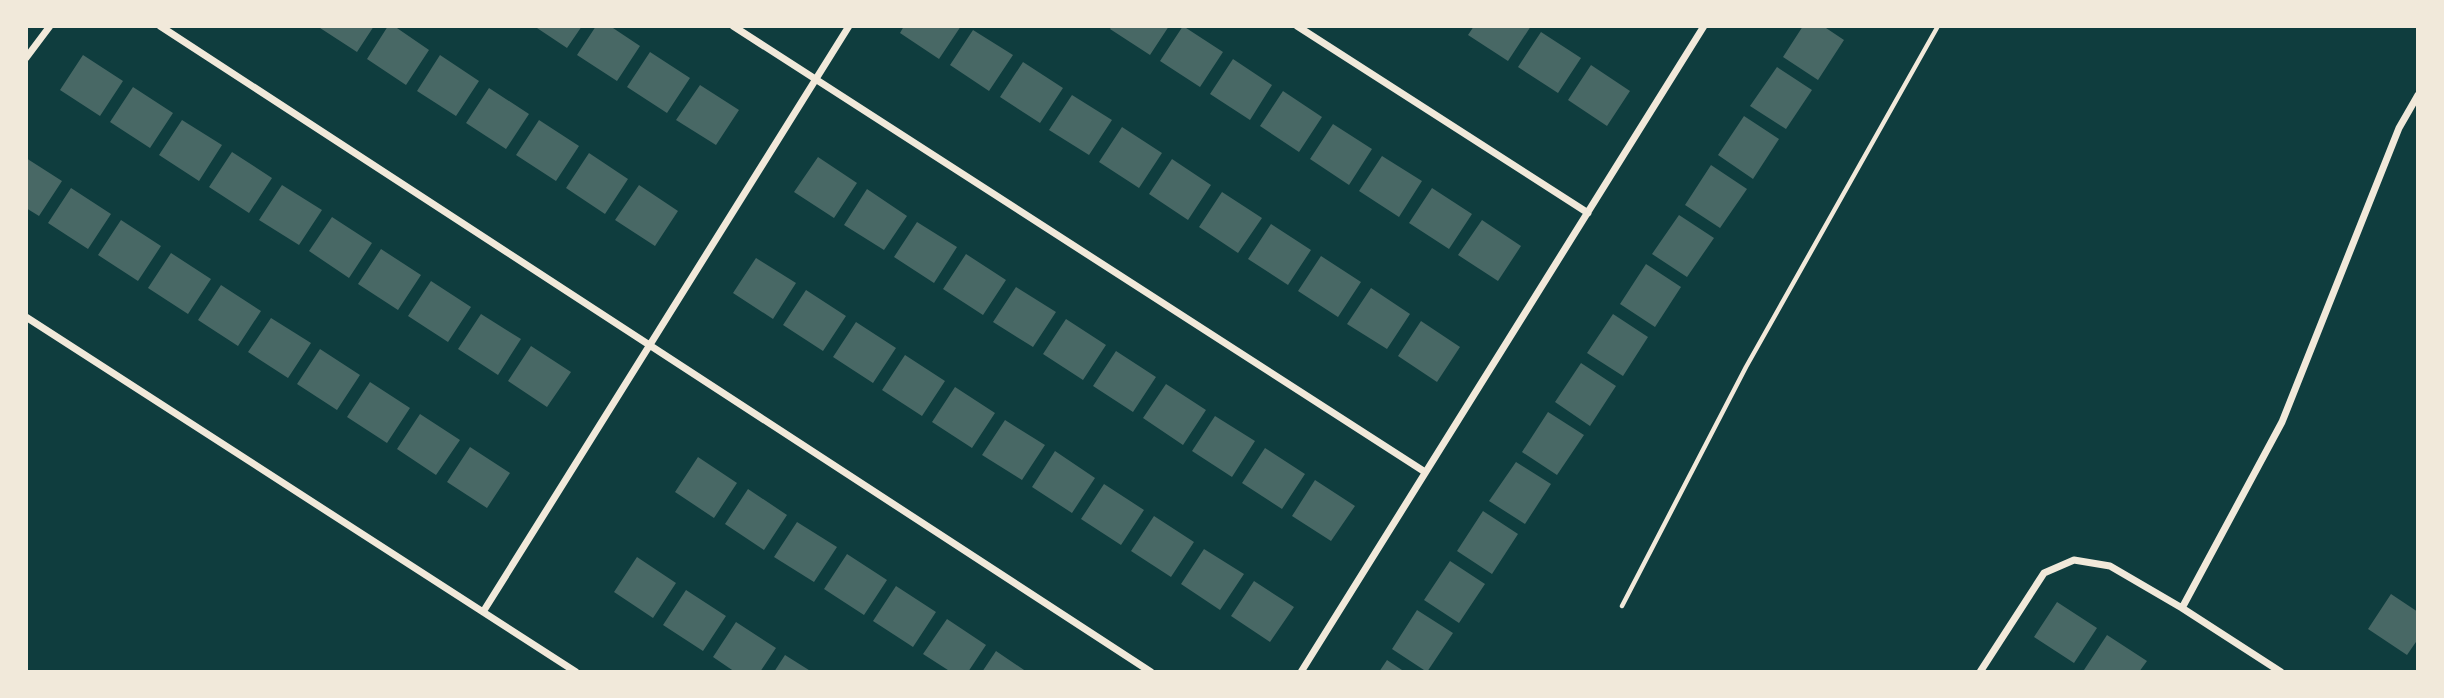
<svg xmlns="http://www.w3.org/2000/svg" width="2444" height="698" viewBox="0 0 2444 698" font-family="'DejaVu Sans',sans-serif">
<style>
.building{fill:#486865}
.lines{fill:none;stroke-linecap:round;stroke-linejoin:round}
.path{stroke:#f1e9da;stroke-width:4.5}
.minor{stroke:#f1e9da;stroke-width:7}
</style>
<rect width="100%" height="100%" fill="#0f3d3e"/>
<path class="building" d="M317,26H374L357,52Z
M388,26H394L429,50L406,85L367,59Z
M534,26H582L567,48Z
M596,26H610L640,46L617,81L577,55Z
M904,26H961L939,59L900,33Z
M1112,26H1169L1150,55L1110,29Z
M1183,26L1223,52L1200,87L1160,61Z
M1474,26H1531L1508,61L1468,35Z
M1803,26H1823L1844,40L1818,80L1783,57Z
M973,30L1013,55L989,91L950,65Z
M1541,32L1581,58L1558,93L1518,67Z
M650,52L690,78L667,113L627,87Z
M83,55L123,81L100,116L60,90Z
M440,55L479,81L456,116L417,91Z
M1233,59L1272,85L1250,120L1210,94Z
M1023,62L1063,88L1040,123L1000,97Z
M1591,65L1630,91L1607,126L1568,100Z
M1777,67L1812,90L1786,129L1750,106Z
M700,85L739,110L716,145L676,120Z
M133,87L173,113L150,148L110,122Z
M489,88L529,114L506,149L466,123Z
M1283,91L1322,117L1299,152L1260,126Z
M1072,95L1112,120L1089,155L1049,130Z
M1744,116L1779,139L1753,179L1718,155Z
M182,120L222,145L199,181L159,155Z
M539,120L579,146L556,181L516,155Z
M1333,124L1372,149L1349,185L1310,159Z
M1122,127L1162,153L1139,188L1099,162Z
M232,152L272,178L249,213L209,187Z
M589,153L628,179L605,214L566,188Z
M1382,156L1422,181L1399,217L1359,191Z
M818,157L857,183L834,218L794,192Z
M26,158L62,181L39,216L26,208Z
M1172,159L1211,185L1188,220L1149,194Z
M1711,165L1747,189L1720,228L1685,205Z
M282,185L322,210L299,245L259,220Z
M639,185L678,211L655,246L615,220Z
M71,188L111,214L88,249L48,223Z
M1432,188L1472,214L1449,249L1409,223Z
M867,189L907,216L884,250L844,225Z
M1222,192L1262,218L1238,253L1199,227Z
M1679,215L1714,238L1687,277L1652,254Z
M332,217L372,243L349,278L309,251Z
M121,220L161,246L138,281L98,255Z
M1482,220L1521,246L1498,281L1458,255Z
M917,222L957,247L934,283L894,257Z
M1271,224L1311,250L1288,285L1248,259Z
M381,249L421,275L398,310L358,284Z
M171,253L211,279L188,314L148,288Z
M966,254L1006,280L983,315L943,289Z
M1321,256L1361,282L1338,317L1298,291Z
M756,258L796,283L773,319L733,293Z
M1646,264L1681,287L1655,327L1620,304Z
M431,281L471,307L448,342L408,316Z
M221,285L261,311L238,346L198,320Z
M1016,287L1056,312L1033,347L993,322Z
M1371,288L1410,314L1387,349L1347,324Z
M806,290L846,316L823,351L783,325Z
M481,314L521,339L498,375L458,349Z
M1613,314L1648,337L1623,376L1587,353Z
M271,318L311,343L288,378L248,352Z
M1066,319L1106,345L1083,380L1043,354Z
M1421,321L1460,347L1437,382L1398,356Z
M856,322L896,348L873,383L833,357Z
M531,346L571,372L547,407L508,381Z
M320,349L360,375L337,410L297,384Z
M1116,351L1156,377L1133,412L1093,386Z
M905,355L945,381L922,416L882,390Z
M1581,363L1616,386L1590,426L1555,402Z
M370,382L410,408L387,443L347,417Z
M1166,384L1206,410L1183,445L1143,418Z
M955,387L995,413L972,448L932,422Z
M1548,412L1584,435L1557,475L1522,452Z
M420,414L460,440L436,475L397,449Z
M1215,416L1255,441L1232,477L1192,451Z
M1005,420L1045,445L1022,480L982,455Z
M470,447L510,473L487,508L447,482Z
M1265,448L1305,474L1282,509L1242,483Z
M1055,451L1095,478L1072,513L1032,487Z
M698,457L737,483L714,518L675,492Z
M1516,462L1551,484L1525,524L1489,501Z
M1315,480L1355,506L1331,541L1292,516Z
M1104,484L1144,510L1121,545L1081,519Z
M748,489L787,515L764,550L725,524Z
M1483,511L1518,534L1492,574L1457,551Z
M1154,516L1194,542L1171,577L1131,551Z
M797,522L837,547L814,582L774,557Z
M1204,549L1244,574L1220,610L1181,584Z
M847,554L887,580L864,615L824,589Z
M637,557L676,583L653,618L614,592Z
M1450,561L1485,584L1459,623L1424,600Z
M1254,581L1294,607L1270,642L1231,616Z
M896,586L936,612L913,647L873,621Z
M686,590L726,616L703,651L663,625Z
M2391,594L2418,612V639L2407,655L2368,629Z
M2057,602L2097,628L2074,663L2034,637Z
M1417,610L1453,633L1427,672L1392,649Z
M947,619L986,645L968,672H951L923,654Z
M736,622L776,648L760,672H735L713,657Z
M2107,635L2147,661L2139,672L2084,670Z
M996,651L1027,672H982Z
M785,655L812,672H774Z
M1387,660L1405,672H1379Z"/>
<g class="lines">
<path class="path" d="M1622,606L1746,367L1938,26"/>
<path class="minor" d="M160,26L1151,672
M733,26L1425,472
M1297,26L1588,213
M26,58L50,26
M26,317L576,672
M2182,608L2282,422L2399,128L2418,95
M483,612L849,26
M1301,672L1704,26
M1980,672L2044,573L2074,560L2110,566L2182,608L2281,672"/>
</g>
<rect width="2444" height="698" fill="none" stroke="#f1e9da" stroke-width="56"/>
</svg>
